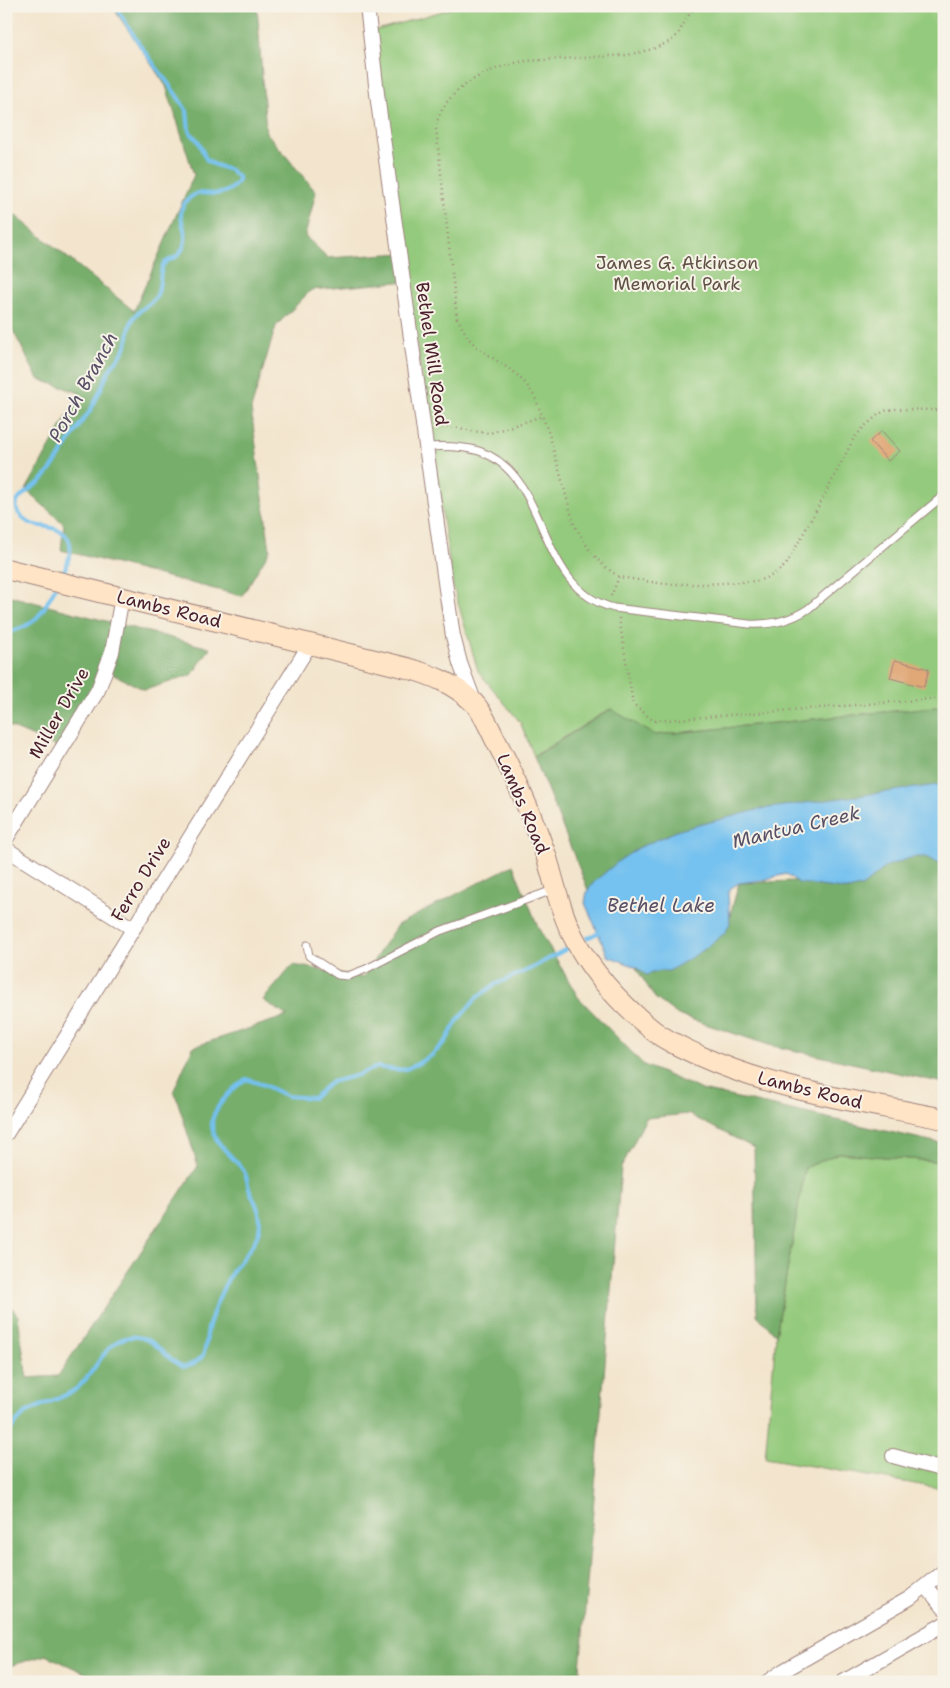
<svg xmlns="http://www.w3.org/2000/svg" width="950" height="1688" viewBox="0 0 950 1688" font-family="'Shantell Sans',sans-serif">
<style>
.green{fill:#94ca7d;stroke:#6f7454}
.forest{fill:#77ae6c;stroke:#60664c}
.water{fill:#75c1ef;stroke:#60708d}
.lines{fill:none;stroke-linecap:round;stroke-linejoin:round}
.stream{stroke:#75c1ef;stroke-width:4}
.building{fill:#e0a777}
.lane-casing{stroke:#9e827c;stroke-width:9}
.street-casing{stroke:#9e827c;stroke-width:16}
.secondary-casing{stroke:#9e827c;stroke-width:22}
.path{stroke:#9e827c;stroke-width:2.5;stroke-dasharray:1 4;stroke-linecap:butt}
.lane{stroke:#fff;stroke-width:7}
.street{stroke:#fff;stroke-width:14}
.secondary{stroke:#ffe4c6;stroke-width:20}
.labels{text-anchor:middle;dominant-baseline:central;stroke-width:4;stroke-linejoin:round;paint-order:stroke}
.park-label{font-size:18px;fill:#605244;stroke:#f7f3e8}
.street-label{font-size:18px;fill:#4a1f2b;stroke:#f7f3e8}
.water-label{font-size:19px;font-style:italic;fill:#575066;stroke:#f7f3e8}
</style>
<rect width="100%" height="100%" fill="#f7f3e8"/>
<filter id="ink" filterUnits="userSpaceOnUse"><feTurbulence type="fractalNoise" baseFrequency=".02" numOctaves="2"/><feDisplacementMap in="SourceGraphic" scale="10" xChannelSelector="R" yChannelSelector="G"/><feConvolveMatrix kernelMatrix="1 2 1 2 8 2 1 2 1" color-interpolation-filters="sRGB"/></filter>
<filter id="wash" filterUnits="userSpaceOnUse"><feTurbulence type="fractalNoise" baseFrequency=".0096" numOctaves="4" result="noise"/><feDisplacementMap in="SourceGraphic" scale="20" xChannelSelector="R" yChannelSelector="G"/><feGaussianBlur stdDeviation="1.12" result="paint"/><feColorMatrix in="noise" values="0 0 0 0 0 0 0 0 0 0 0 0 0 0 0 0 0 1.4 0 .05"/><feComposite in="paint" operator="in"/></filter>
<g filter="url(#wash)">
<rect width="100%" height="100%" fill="#f3e5cd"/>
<path class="green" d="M460,6H944V706L654,735L610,709L534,756L520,722L478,671L453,586L370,32Z
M839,1153L944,1162V1489L765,1458L776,1335L805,1168Z"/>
<path class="forest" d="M112,6H257L266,132L316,192L305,236L328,258L404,253L408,281L311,290L276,326L251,409L270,550L242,596L61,550L64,524L26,490L80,393L38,379L6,317V208L134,311L194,175L166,86Z
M6,595L210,648L192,675L145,690L105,670L60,748L6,725Z
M944,706V1083L769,1045L678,1015L655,998L631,960L725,933L739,883L873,878L761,809L588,890L534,757L611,709L655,735Z
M513,865L539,929L578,997L644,1065L702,1090L944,1144V1162L839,1153L805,1168L776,1335L757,1315L754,1148L688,1114L646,1118L621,1168L579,1682H104L46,1655L6,1667V1300L18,1316L27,1378L58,1376L198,1166L174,1090L193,1047L287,1016L263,1000L293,965L363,977L397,925Z"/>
<path class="water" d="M944,784V863L935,862L926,857H913L887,866L863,886L849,890L799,883L786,874L763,880L739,883L731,888L728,893L730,923L725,933L702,951L669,971H659L646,975L636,967L608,956L585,903L587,891L595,881L620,860L640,847L679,830L761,809Z"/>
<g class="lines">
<path class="stream" d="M61,577C70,560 80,535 52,528C40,525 30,527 21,516C17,513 16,507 17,502C21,493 35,487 42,480C48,474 52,468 56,462C66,448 74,434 83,420C85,417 88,414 90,411C97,399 102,386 108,373C112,364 121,357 125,348C129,339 128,328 133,319C138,309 151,306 157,295C161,286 159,274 163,265C166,259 174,260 178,255C200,231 161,213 197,193C213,194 227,197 238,181V177L230,170L213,164L206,159L198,141L189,131L187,111L173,90L142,48L115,6
M6,633C37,625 41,615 55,588
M587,938L602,931
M6,1434C14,1427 19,1417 28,1412C43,1403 62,1399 76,1389C97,1374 105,1334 137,1337C158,1339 166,1361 184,1367C192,1364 199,1362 203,1355C207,1347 206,1334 209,1325C213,1312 221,1292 228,1279C239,1256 265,1243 259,1213C257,1204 252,1197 249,1188C247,1182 247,1175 243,1170C233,1155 212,1144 212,1124C212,1108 233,1088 246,1079L264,1085L287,1096L313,1098L331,1082L355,1076L377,1067L397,1070L406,1069L417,1064L432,1055L446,1041L458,1020L475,999L494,985L530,969L570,947"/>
</g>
<g id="blocks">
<path class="building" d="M882,431L900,451L888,461L870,441Z
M895,660L929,669L924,687L890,678Z"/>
</g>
</g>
<g filter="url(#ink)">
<use href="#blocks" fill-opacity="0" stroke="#9e827c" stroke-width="1"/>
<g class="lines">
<defs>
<path id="lane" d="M426,447C444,446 462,446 479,451C552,476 534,588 614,608L749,624C770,625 790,621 808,609L944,495
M307,945L309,956L338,975L348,976L366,969L440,931L553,890"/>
<path id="street" d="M367,6L378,102L446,589L453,636L460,663L474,701
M6,839L98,690L112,652L122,597
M6,849L132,928
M6,1134L310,644
M893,1456L944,1470
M926,1586L944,1608
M767,1682L783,1671L910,1598L944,1571
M843,1682L944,1624"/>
<path id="secondary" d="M6,569L407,668C432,675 455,684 474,703C484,713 490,730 497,743C517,780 533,818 547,858C555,885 561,913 574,938C592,973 620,1003 650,1028C664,1040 683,1048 700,1056C777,1091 862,1102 944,1119"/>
</defs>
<use href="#lane" class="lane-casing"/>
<use href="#street" class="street-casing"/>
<use href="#secondary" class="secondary-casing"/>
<path class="path" d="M694,6L678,34L671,41L653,49L627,55L526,61C491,66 441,89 436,128L457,318L468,338L478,348L515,373L526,384L535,397L549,434L574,524L590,551L604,566L619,577L665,584H705L758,581L773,575L786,565L822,500L854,438L865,426L879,414L887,410L896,409L936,410L944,407
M935,6L944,32
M437,426L460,428L471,431L490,433L543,416
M611,596L619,577
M619,618L633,704L654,721L944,698"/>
<use href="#lane" class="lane"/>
<use href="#street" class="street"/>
<use href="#secondary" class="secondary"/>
</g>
</g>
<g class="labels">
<g class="park-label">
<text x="677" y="263">James G. Atkinson<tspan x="677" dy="21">Memorial Park</tspan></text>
</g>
<g class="street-label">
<text transform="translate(432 354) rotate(82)">Bethel Mill Road</text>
<text transform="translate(169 609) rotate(14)">Lambs Road</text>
<text transform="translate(59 713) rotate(-60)">Miller Drive</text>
<text transform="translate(523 804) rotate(67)">Lambs Road</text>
<text transform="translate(141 879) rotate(-58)">Ferro Drive</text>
<text transform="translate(810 1090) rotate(14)">Lambs Road</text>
</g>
<g class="water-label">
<text transform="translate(83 387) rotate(-61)">Porch Branch</text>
<text transform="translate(796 827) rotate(-13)">Mantua Creek</text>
<text x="661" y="905">Bethel Lake</text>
</g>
</g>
<rect width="950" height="1688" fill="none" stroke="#f7f3e8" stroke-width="25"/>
</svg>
